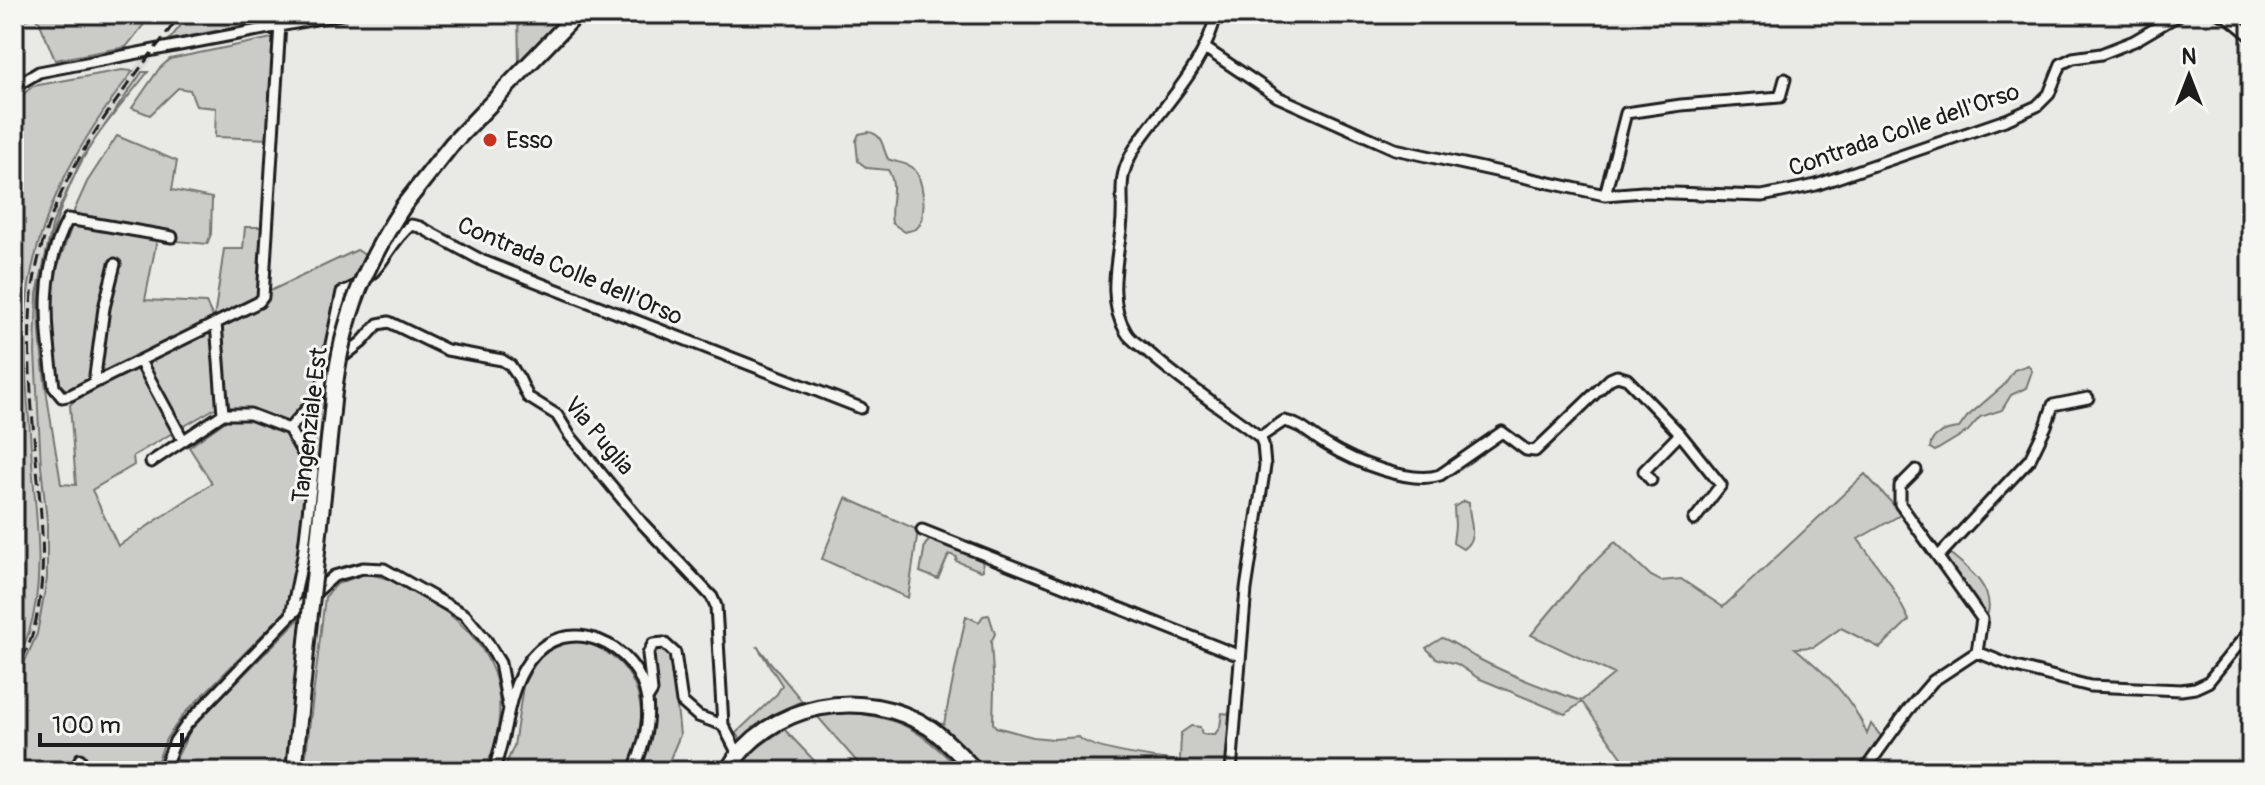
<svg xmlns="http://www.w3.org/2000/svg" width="2265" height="785" viewBox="0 0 2265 785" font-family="Pangolin,sans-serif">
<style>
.built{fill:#dadad6}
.green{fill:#cbcbc7;stroke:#747472;stroke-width:2}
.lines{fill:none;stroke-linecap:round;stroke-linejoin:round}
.minor-casing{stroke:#1c1c1c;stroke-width:15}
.primary-casing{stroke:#1c1c1c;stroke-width:20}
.minor{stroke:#f6f6f2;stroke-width:9}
.primary{stroke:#f6f6f2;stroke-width:14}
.rail{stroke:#1c1c1c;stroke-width:3;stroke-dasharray:12 6;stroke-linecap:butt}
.primary-bridge-casing{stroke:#1c1c1c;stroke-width:20;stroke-linecap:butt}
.primary-bridge{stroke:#f6f6f2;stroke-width:14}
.poi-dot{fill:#c8321e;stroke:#f6f6f2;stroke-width:3}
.labels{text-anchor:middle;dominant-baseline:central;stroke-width:6;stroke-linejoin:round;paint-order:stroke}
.street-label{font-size:24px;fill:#1c1c1c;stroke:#f6f6f2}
.poi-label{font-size:24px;fill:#1c1c1c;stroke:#f6f6f2;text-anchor:start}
</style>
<rect width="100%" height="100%" fill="#e9e9e5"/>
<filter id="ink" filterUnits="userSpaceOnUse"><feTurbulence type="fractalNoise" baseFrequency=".0125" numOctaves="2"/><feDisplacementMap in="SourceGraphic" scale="16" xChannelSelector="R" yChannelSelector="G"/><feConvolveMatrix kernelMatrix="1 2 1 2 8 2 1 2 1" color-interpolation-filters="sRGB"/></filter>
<g filter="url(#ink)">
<path class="built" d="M156,54L115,108L82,158L53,222L37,294L35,352L41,466L47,521V579L37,634L14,686V666L29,631L38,579L39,521L33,467L27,353L28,294L45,220L75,154L108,103L144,55Z"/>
<path class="green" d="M14,14H152L126,47L55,60L39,21L33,17L14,24Z
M190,14H303L169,40Z
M518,14H566L519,62Z
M277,37L270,139L215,137L216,108L196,106L190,90L178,88L150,115L132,108L159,69L170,59Z
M122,70L133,71C82,137 39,209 28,293C21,348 29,408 32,463C36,519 46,577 29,632C25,644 19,655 14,666V102L33,86Z
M142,72H148C128,98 104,123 88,150C66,187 40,259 39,301C39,362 52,425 61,484L76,485L70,405L78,396L213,328L217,407L133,456L134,465L92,490L118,546L212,483L189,447L227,420L221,324L267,301L268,292L357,250L365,255L340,322L326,386L304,593L184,714L166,739L154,771H14V686L37,634L47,579V521L41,466L35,352L37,294L53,222L82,158Z
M869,132C884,135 882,148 888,159C895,162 905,163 912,167C924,176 928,217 917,228C914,230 909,231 905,232L892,223C888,203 899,188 888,170L867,168L858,161L856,141L859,134Z
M117,136L177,161L172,190L212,198L211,234L207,244L157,239L145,300L206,303L214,319L224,249H243L245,227H263L261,293L257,300L107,373L100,369L105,340L98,339L92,378L89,382L67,391L58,382L51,296L54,276L73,223L74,211L87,182Z
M2028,365L2032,371L2026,388L2011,395L2002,410L1980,417L1968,431L1935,451L1930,448C1931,434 1946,429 1959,428L1967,417L2003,386L2014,370Z
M1865,474L1902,514L1858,539L1890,583L1909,620L1880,648L1841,628L1814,647L1795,648C1825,673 1852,696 1867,734L1871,724L1881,736L1859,771H1632L1582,702L1565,714L1478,678L1457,664L1436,658L1426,648L1442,638C1455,642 1464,651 1475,657C1509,675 1546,689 1581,701L1614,674L1531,635L1581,575L1615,542L1651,576L1661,581L1681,579L1723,607Z
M846,498L918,530L908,598L822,559Z
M1464,501L1469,503C1468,520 1480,537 1463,549L1453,543L1455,526L1454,507Z
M933,536L982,558L983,570L981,571L956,561L957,557L949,554L938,579L920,572L925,545Z
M1947,551C1964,565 1994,586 1988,613L1984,615L1947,561L1945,556Z
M364,574C388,576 405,586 426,599C495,639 517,697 485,771H304L325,597L337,584Z
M303,615L287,771H170L192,727Z
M989,615L995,634L991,642L994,689L993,723L996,727L1033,737L1053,739L1079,737C1089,750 1159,759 1180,761L1181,733L1191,726L1200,727L1202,734H1215L1220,727L1222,713L1230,714L1227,771H987L933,723L944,724L966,616L979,622L983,616Z
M571,640C638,648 658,716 627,771H503L514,746L523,686L539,655Z
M757,646L802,701L775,713L741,739L736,733L777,694L782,685Z
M659,648H665L672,660L680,735L665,771H638C650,746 649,734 651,708C652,701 657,697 657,690C657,677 651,664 653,651Z
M844,712C901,717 922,730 961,771H854L859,764L817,716Z
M784,729L824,771H736L744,757Z"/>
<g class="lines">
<defs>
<path id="minor" d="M1216,14C1205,66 1167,101 1138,143C1113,181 1126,191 1121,230C1117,262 1107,302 1126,332C1130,340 1141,346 1148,352C1183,383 1223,409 1260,437L1263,444L1265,466L1246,589L1231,771
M2220,14L2227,16L2251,36
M1205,48L1278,97L1395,149L1605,195L1643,192L1762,196L1816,185L2008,119L2037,106L2049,94L2061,64L2073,58L2101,54L2134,41L2180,14
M14,87L39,72L342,14
M1605,195L1626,113L1681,105L1780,97L1785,79
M115,264L104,308L94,383L259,302L263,297L280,24
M216,323L223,414
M340,359L362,342L378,324L389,322L447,350L502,360L510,365L519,378L528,397L557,415L570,436L643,524L712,597L716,606L723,725L738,754
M140,361L183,440
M94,383L71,395L62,397L54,387C47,328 38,275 68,219L172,237
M1260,437L1284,421C1302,424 1311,436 1327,445C1353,461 1410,485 1440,475L1502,432L1526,450L1535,451L1610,379L1617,376L1627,379L1680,434L1721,485L1694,520
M151,462L223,414H250L289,429
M1916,470L1900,486V504L1982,619L1977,652
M1651,480L1644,471L1680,434
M922,530L1240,656
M1938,557L2030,459L2046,426L2053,405L2088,398
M291,615L303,556L313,471L289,429L312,403L322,387L342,292C383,278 383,248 411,225L420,227L483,261L861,408
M647,699L652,691L648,654L653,644L664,643L675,653L682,702L698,716L723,725
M77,771L80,759
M163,771L175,741L187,724L291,615L334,576L363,568L384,569L465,615L486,640L500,663L508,706
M493,771C508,735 505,694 529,661C566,610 639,644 647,700C650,725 643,749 633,771
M1864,771L1908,710L1933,681L1977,652L2012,666L2090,686L2181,690L2195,688L2208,682L2251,629"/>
<path id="primary" d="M404,205L452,144L577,14
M315,570L332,411
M294,771L308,631
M727,771C768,702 864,685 930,728C947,740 961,756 976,771"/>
</defs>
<use href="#minor" class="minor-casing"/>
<use href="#primary" class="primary-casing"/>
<use href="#minor" class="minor"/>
<use href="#primary" class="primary"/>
<path class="rail" d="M14,676C20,662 29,647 33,632C48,578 42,523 37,469C32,418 26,343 32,294C47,179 115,103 181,14"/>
<defs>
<path id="primary-bridge" d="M332,411C339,329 359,274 404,205
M308,631L315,570"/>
</defs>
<use href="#primary-bridge" class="primary-bridge-casing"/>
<use href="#primary-bridge" class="primary-bridge"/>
</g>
</g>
<circle class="poi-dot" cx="490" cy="140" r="8"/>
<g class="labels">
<g class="street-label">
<text transform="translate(1904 130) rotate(-19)">Contrada Colle dell'Orso</text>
<text transform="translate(570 271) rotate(23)">Contrada Colle dell'Orso</text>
<text transform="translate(310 425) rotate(-83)">Tangenziale Est</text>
<text transform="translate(599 436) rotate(50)">Via Puglia</text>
</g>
<g class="poi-label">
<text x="506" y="140">Esso</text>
</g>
</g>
<rect width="2265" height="785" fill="none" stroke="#f6f6f2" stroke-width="48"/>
<rect x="24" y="24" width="2217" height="737" fill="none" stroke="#1c1c1c" stroke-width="3" filter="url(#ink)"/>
<g transform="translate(2189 76)" stroke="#f6f6f2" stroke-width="6" paint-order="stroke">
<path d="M0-6L14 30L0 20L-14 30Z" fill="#1c1c1c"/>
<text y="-12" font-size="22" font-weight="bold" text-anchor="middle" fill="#1c1c1c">N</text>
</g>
<path d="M40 733v12h142v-12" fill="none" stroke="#1c1c1c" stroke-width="4"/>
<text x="52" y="733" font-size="24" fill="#1c1c1c" stroke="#f6f6f2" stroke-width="6" paint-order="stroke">100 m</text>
</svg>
